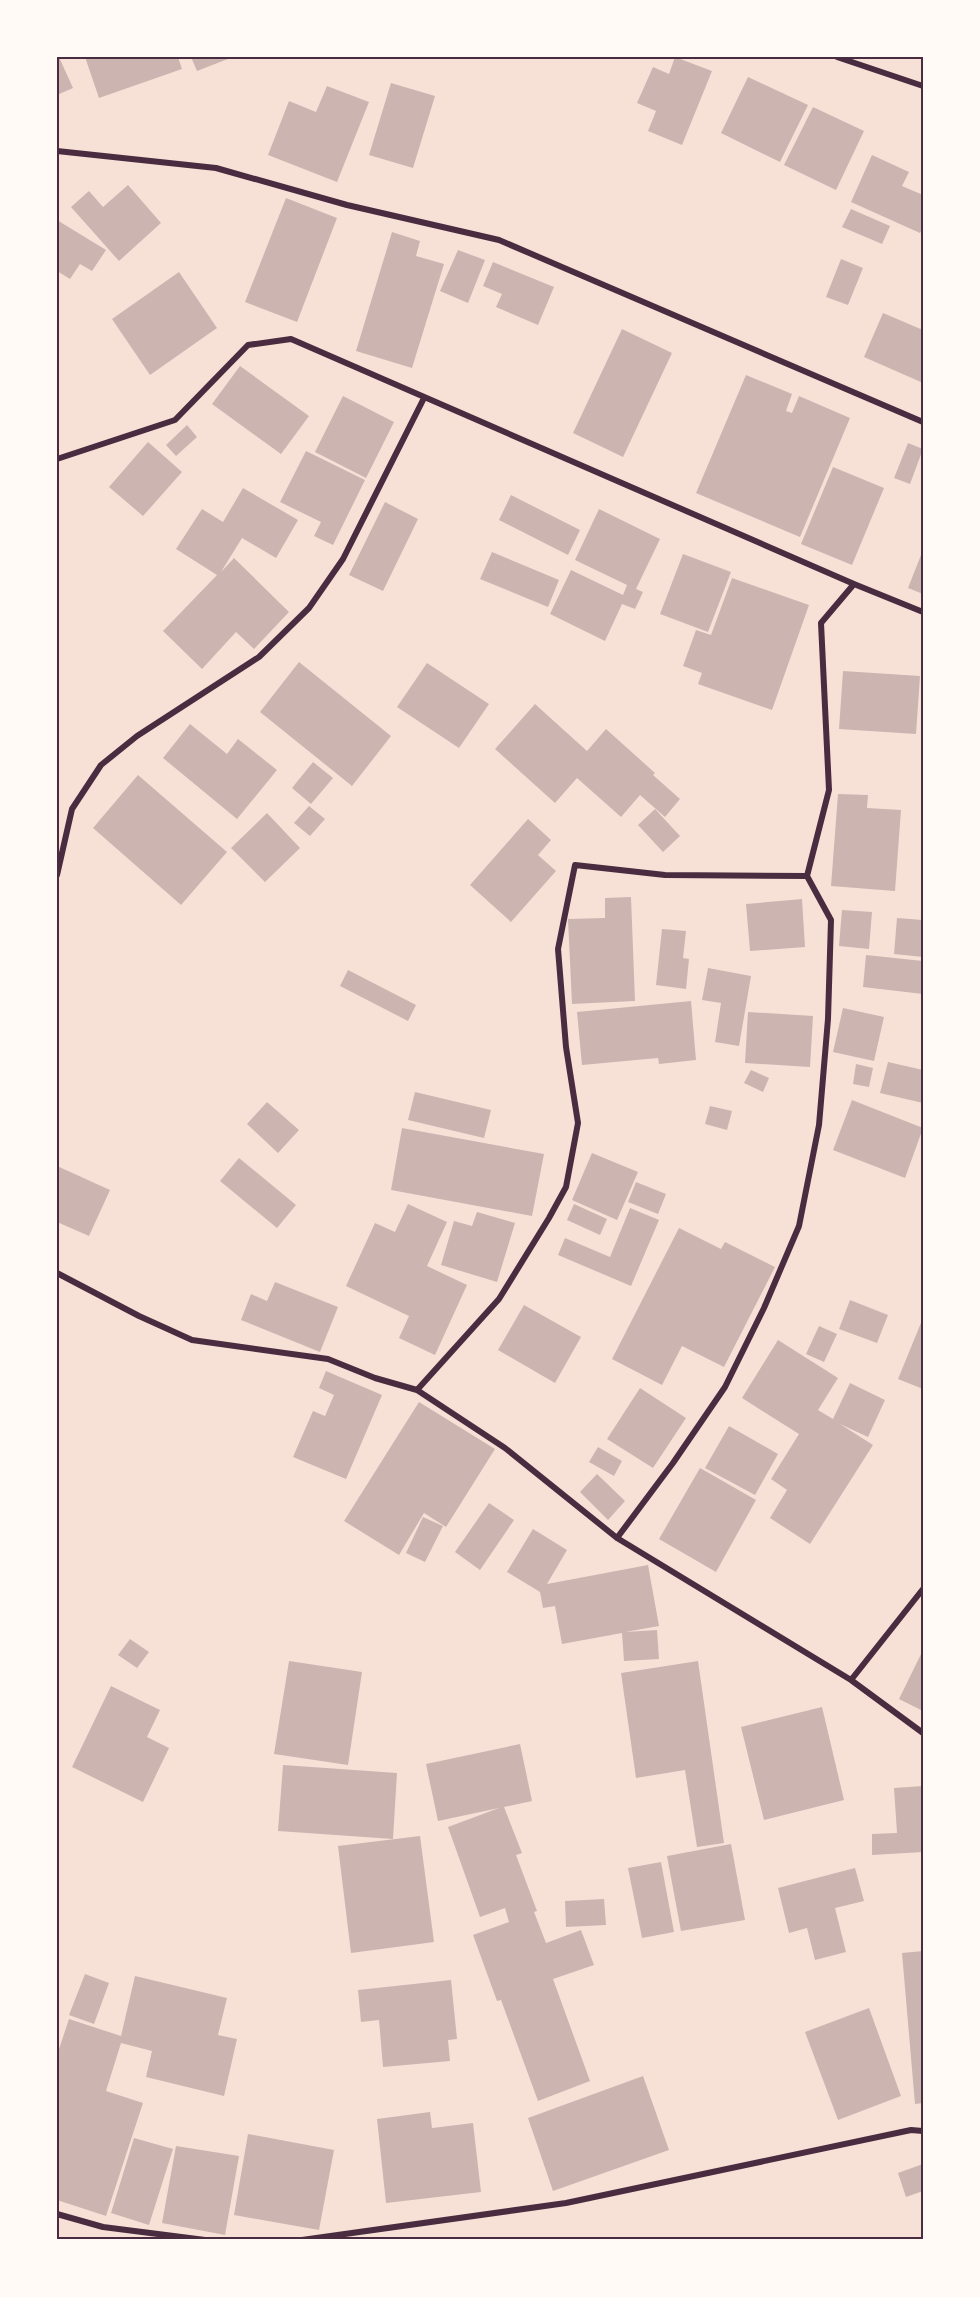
<svg xmlns="http://www.w3.org/2000/svg" width="980" height="2297" viewBox="0 0 980 2297" font-family="Helvetica,sans-serif">
<style>
.building{fill:#ccb4b1}
.lines{fill:none;stroke-linecap:round;stroke-linejoin:round}
.minor{stroke:#4a2c40;stroke-width:6}
.neatline{fill:none;stroke:#4a2c40;stroke-width:2}
</style>
<rect width="100%" height="100%" fill="#f7e1d7"/>
<path class="building" d="M57,57H59L73,88L57,95Z
M85,57H178L182,69L99,98Z
M191,57H233L197,71Z
M675,57L712,71L682,145L648,131L656,111L637,103L653,67L669,74Z
M748,77L808,105L780,162L721,133Z
M391,83L435,96L413,168L369,155Z
M327,86L369,102L337,182L268,155L289,101L316,112Z
M813,107L864,131L836,190L784,165Z
M872,155L909,172L902,186L923,195V227L920,233L851,202Z
M128,185L161,223L119,261L71,207L89,191L103,207Z
M286,198L337,218L297,322L245,302Z
M851,209L890,226L882,244L842,227Z
M57,220L106,250L92,271L80,264L70,279L57,271Z
M392,232L420,241L416,256L444,264L412,368L356,351Z
M458,250L485,260L468,303L440,291Z
M841,259L863,268L848,305L826,297Z
M493,262L554,287L538,325L496,307L502,294L483,286Z
M179,272L217,328L150,375L112,319Z
M883,313L923,330V383L864,357Z
M622,329L672,353L623,457L573,433Z
M240,366L309,416L281,454L212,404Z
M746,375L792,394L786,411L792,413L799,396L850,418L800,537L696,493Z
M343,396L394,422L366,478L315,452Z
M187,425L197,437L176,456L166,445Z
M148,442L182,472L143,516L109,487Z
M908,443L923,449L910,484L894,478Z
M306,451L365,480L333,545L314,536L321,522L280,502Z
M833,467L884,488L852,565L801,544Z
M243,488L298,520L276,558L242,538L221,572L234,558L289,612L254,649L236,632L202,669L163,631L217,575L176,549L202,509L223,522Z
M511,495L580,530L568,555L499,520Z
M385,502L418,519L383,591L349,575Z
M599,509L660,539L636,589L643,592L635,609L622,604L605,641L550,614L571,570L623,595L627,585L575,560Z
M923,550V594L908,588Z
M492,552L559,580L548,607L480,579Z
M683,554L731,572L708,632L660,614Z
M732,578L809,605L772,710L698,684L702,673L683,666L696,630L711,635Z
M299,662L391,736L352,786L260,712Z
M427,663L489,704L459,748L397,707Z
M843,671L920,676L916,734L839,729Z
M535,704L587,751L606,729L655,773L653,775L680,799L665,817L640,795L621,817L577,778L555,803L495,749Z
M190,724L227,754L238,739L277,770L237,819L163,758Z
M313,762L333,778L311,804L292,788Z
M138,775L227,852L181,905L93,828Z
M838,794L868,795L867,808L901,810L895,891L831,886Z
M309,806L325,819L310,836L294,823Z
M655,809L680,836L663,852L638,825Z
M267,813L300,848L265,882L231,848Z
M528,819L551,840L538,855L556,871L511,922L470,885Z
M631,897L635,1001L572,1004L568,919L605,918V898Z
M802,899L805,947L750,951L746,904Z
M842,910L872,912L869,949L839,946Z
M897,918L923,920V957L894,954Z
M662,929L686,931L683,958L689,959L686,989L656,985Z
M866,955L923,961V994L863,987Z
M708,968L751,976L739,1046L715,1042L721,1003L702,1000Z
M348,970L416,1005L408,1021L340,986Z
M691,1001L696,1060L659,1064L658,1058L582,1065L577,1012Z
M843,1008L884,1017L874,1061L833,1052Z
M748,1012L813,1016L810,1067L745,1063Z
M888,1062L923,1070V1103L880,1093Z
M856,1064L873,1068L869,1087L853,1084Z
M751,1070L769,1078L763,1092L744,1083Z
M415,1092L491,1110L484,1138L408,1120Z
M852,1100L923,1128L905,1178L833,1150Z
M267,1102L299,1130L278,1153L247,1124Z
M710,1106L732,1111L727,1130L705,1124Z
M402,1128L544,1154L532,1216L391,1190Z
M592,1153L638,1172L617,1220L572,1200Z
M239,1158L296,1205L277,1228L220,1181Z
M57,1166L110,1190L89,1236L57,1222Z
M636,1182L666,1194L658,1214L628,1202Z
M408,1204L447,1222L427,1266L467,1285L435,1355L399,1338L409,1316L346,1286L375,1223L395,1232Z
M574,1204L607,1219L600,1235L567,1220Z
M630,1208L659,1220L631,1286L558,1255L565,1238L610,1257Z
M477,1212L515,1223L497,1282L441,1265L454,1221L472,1226Z
M679,1228L721,1249L725,1242L775,1267L724,1367L682,1346L662,1385L612,1359Z
M275,1282L338,1307L320,1352L241,1320L251,1294L267,1301Z
M850,1300L888,1315L877,1343L839,1329Z
M524,1305L581,1337L555,1383L498,1350Z
M923,1318V1389L898,1379Z
M819,1326L837,1334L824,1362L806,1354Z
M778,1340L838,1378L818,1410L833,1419L850,1383L885,1400L868,1437L840,1424L873,1445L810,1544L770,1518L787,1490L771,1479L799,1434L742,1398Z
M326,1371L382,1395L346,1479L293,1457L313,1411L325,1416L334,1395L319,1388Z
M640,1388L686,1418L653,1468L607,1439Z
M419,1402L495,1449L446,1527L424,1513L399,1555L344,1521Z
M729,1426L778,1454L755,1495L705,1468Z
M598,1447L622,1461L614,1476L589,1462Z
M700,1468L756,1500L716,1572L659,1539Z
M597,1474L625,1501L608,1520L580,1492Z
M489,1503L514,1520L480,1570L455,1552Z
M423,1517L443,1526L425,1562L406,1553Z
M533,1529L567,1550L547,1584L648,1565L659,1626L625,1632L657,1630L659,1659L624,1661L622,1633L562,1644L555,1606L543,1608L540,1592L507,1572Z
M130,1639L149,1652L137,1668L118,1655Z
M923,1650V1711L899,1699Z
M289,1661L362,1672L348,1765L274,1754Z
M698,1661L724,1843L697,1847L685,1770L636,1778L621,1673Z
M111,1686L160,1710L147,1737L169,1748L143,1802L72,1767Z
M822,1707L844,1800L764,1820L741,1727Z
M520,1744L532,1801L504,1807L522,1853L516,1855L537,1911L534,1912L546,1943L581,1930L594,1965L553,1979L590,2081L538,2101L501,2000L497,2001L473,1935L509,1922L505,1908L480,1917L448,1827L499,1808L438,1821L426,1764Z
M283,1765L397,1773L393,1839L278,1831Z
M923,1786V1852L872,1855V1834L897,1833L894,1788Z
M420,1836L434,1942L351,1953L338,1846Z
M731,1844L745,1920L681,1931L667,1856Z
M661,1862L674,1932L642,1938L628,1868Z
M855,1868L864,1901L835,1908L846,1952L815,1960L807,1928L789,1933L778,1888Z
M604,1899L606,1925L566,1927L565,1901Z
M923,1951V2103L915,2104L902,1953Z
M85,1974L109,1983L94,2024L69,2015Z
M135,1976L227,1998L218,2035L237,2039L224,2096L146,2077L152,2051L121,2043L106,2091L143,2103L106,2216L57,2200V2055L69,2019L121,2036Z
M451,1980L457,2039L448,2040L450,2061L383,2067L379,2020L361,2022L358,1990Z
M869,2008L901,2096L838,2120L805,2032Z
M643,2076L669,2150L553,2191L528,2118Z
M430,2112L432,2128L473,2123L481,2192L386,2203L377,2119Z
M248,2134L334,2150L319,2230L234,2215Z
M134,2138L173,2149L149,2225L111,2213Z
M176,2146L239,2156L225,2235L162,2223Z
M923,2164V2191L906,2197L898,2173Z"/>
<g class="lines">
<path class="minor" d="M837,57L923,86
M57,151L216,168L347,205L499,240L923,422
M57,459L175,420L248,345L291,339L854,584L923,612
M57,875L72,809L101,765L137,736L259,657L309,608L343,559L424,398
M807,876L665,875L575,865L558,949L566,1047L578,1123L566,1187L549,1218L499,1299L417,1390L505,1448L617,1538L851,1680
M57,1273L139,1316L192,1340L328,1359L375,1378L417,1390
M617,1538L673,1463L725,1387L764,1308L799,1226L819,1125L828,1019L831,920L807,876L829,790L821,623L854,584
M923,1589L851,1680L923,1733
M57,2214L103,2227L205,2240
M302,2240L566,2203L911,2130L923,2131"/>
</g>
<rect width="980" height="2297" fill="none" stroke="#fffaf5" stroke-width="117"/>
<rect x="58" y="58" width="864" height="2180" class="neatline"/>
</svg>
